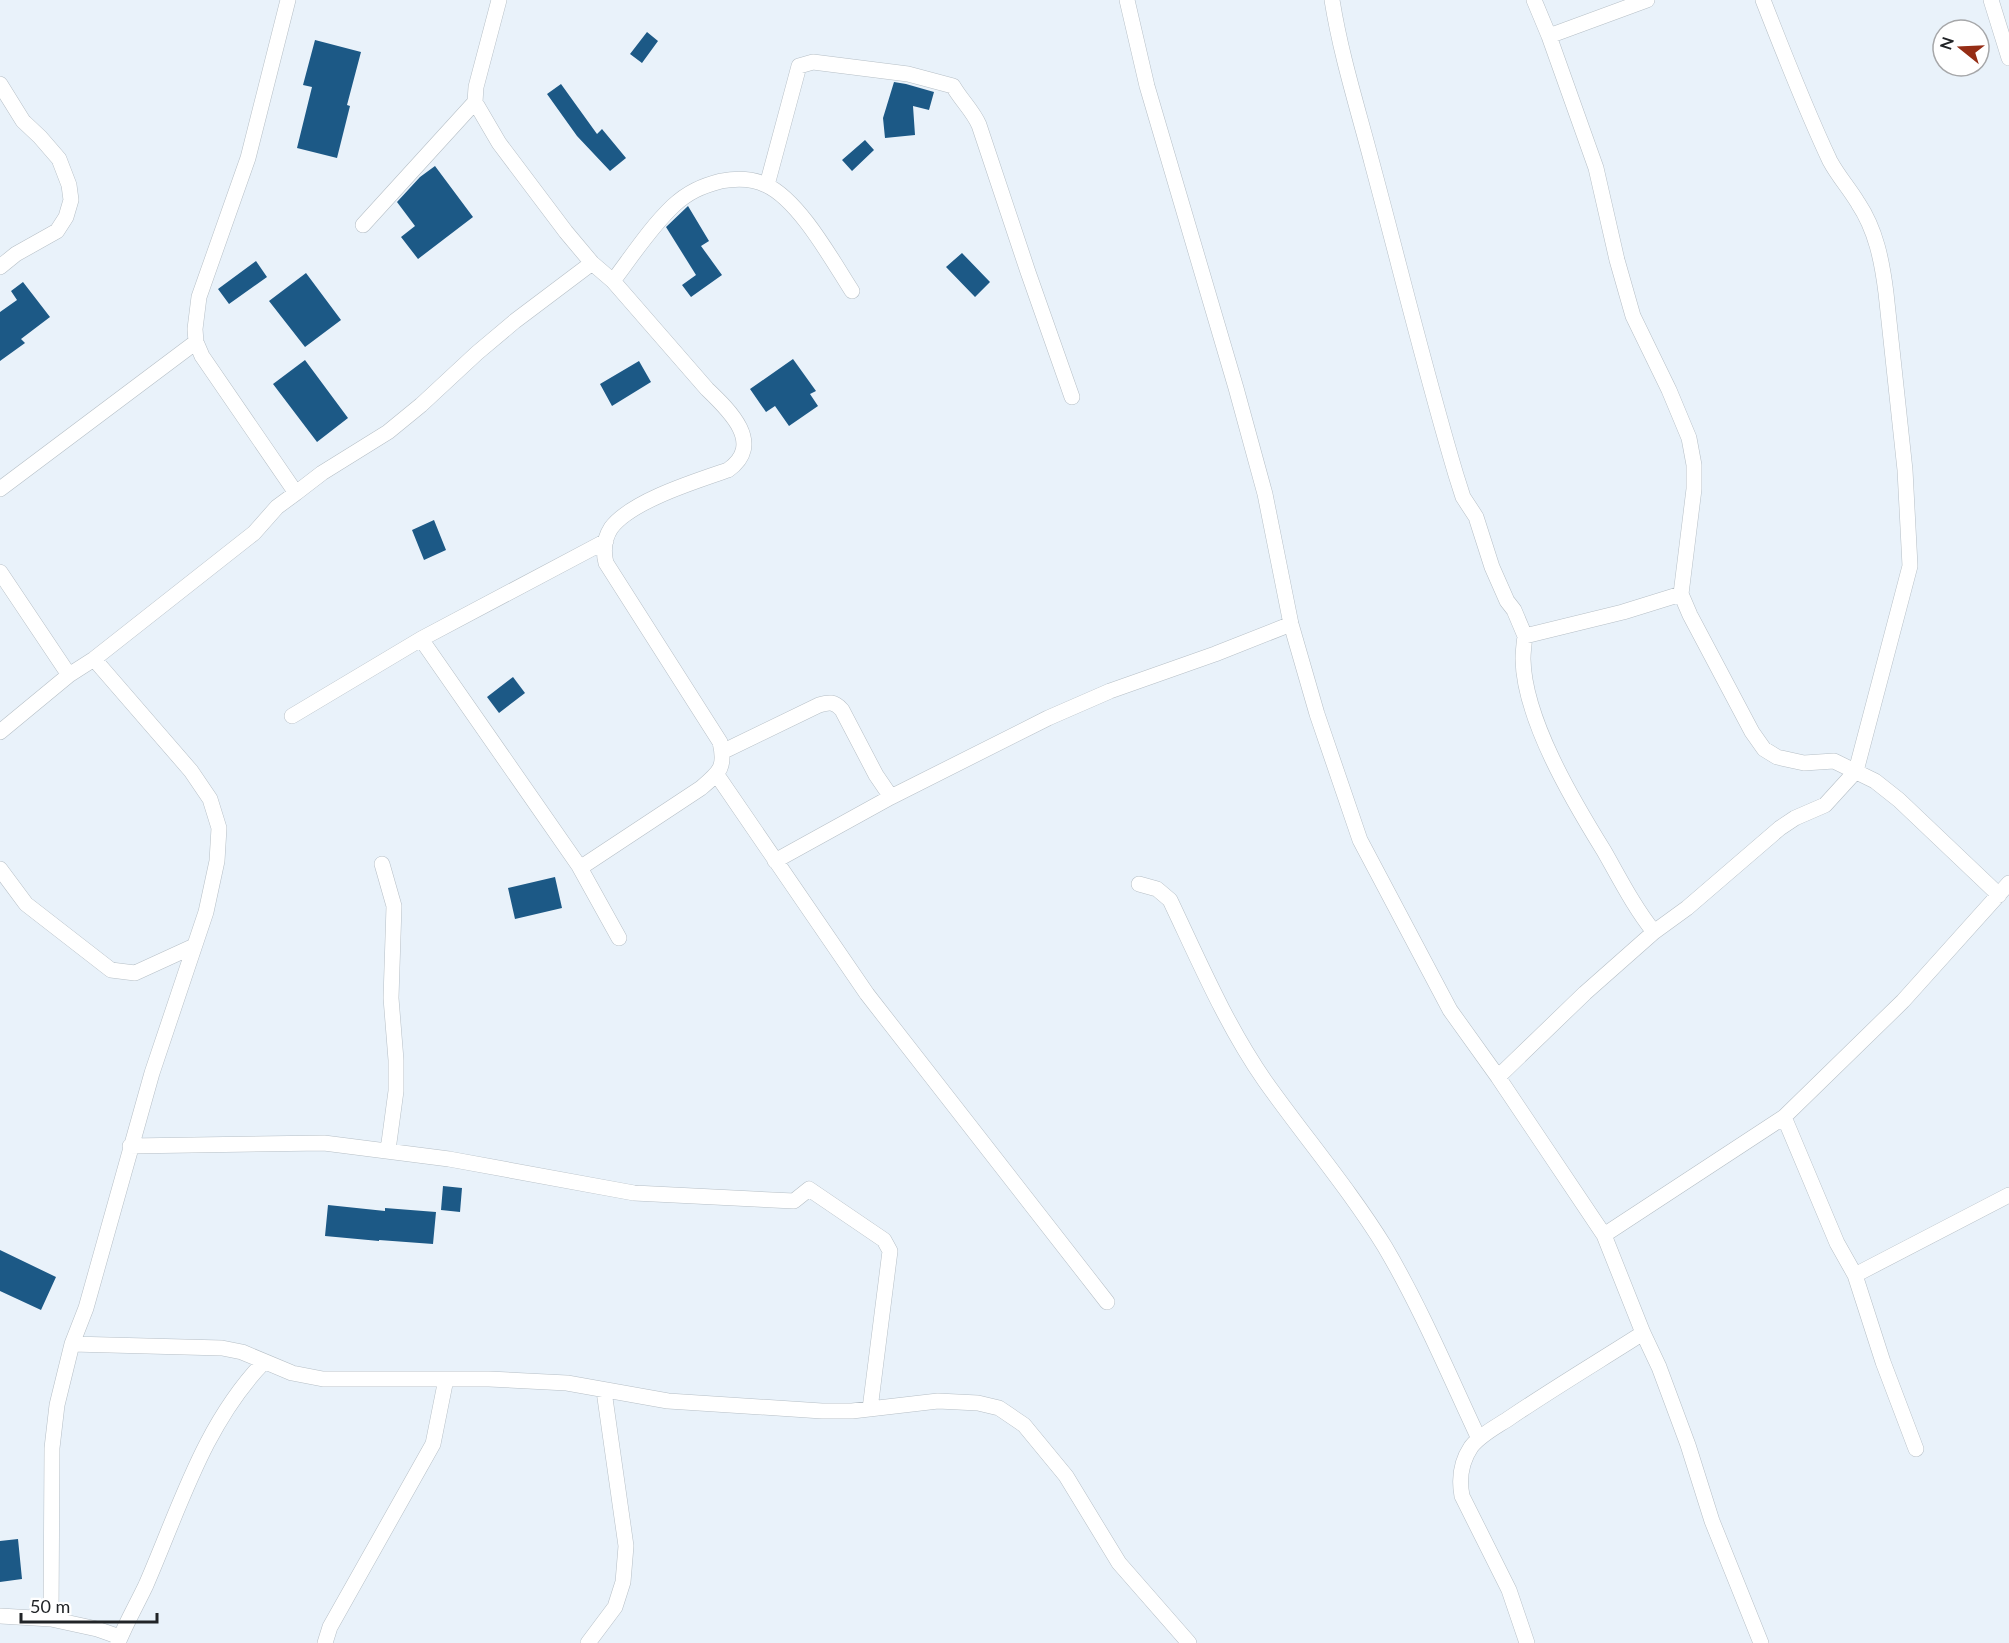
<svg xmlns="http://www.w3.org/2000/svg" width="2009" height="1643" viewBox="0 0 2009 1643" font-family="Lato,sans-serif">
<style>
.building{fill:#1c5986}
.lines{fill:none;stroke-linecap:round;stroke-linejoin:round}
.street-casing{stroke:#b6bfc6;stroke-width:16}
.street{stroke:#fff;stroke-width:15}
</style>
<rect width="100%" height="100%" fill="#e9f2fa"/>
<path class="building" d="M647,32L658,41L642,63L630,54Z
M315,40L361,52L347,105L350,106L337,158L297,148L312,87L303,85Z
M894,82L906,84L934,92L929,110L913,106L915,135L885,138L883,118Z
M561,84L597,134L602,129L626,158L610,171L577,136L547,94Z
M865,140L874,150L852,171L842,160Z
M435,166L473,217L418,259L401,237L415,226L397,202L420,177Z
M688,206L709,241L701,246L722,275L691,297L682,285L696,275L666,227Z
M962,253L990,282L975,297L946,267Z
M256,261L267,277L229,304L218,289Z
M306,273L341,320L305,347L269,301Z
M23,282L50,317L21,339L25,343L0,361V312L17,300L11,291Z
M793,359L816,391L810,394L818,406L789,426L775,406L766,412L750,389Z
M305,360L348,418L317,442L273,384Z
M639,361L651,382L612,406L600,384Z
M434,520L446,550L424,560L412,530Z
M513,677L525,693L499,713L487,697Z
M555,877L562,908L515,919L508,888Z
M443,1186L462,1188L460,1212L441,1210Z
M328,1205L385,1211V1208L436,1212L433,1244L379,1240V1241L325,1236Z
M0,1250L56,1277L41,1310L0,1291Z
M18,1539L22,1579L0,1582V1541Z"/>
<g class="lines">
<defs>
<path id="street" d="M499,0L476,87L475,102L499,143L566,232L592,263L613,281L707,389C729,410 765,444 728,470C696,481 631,501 611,528C604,539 603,551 606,563L720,742C726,767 720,772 701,788L586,864L579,866
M1127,0L1147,86L1236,388L1265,494L1291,624L1317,714L1360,840L1450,1010L1498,1077L1604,1235L1643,1333L1659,1367L1688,1445L1712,1521L1761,1643
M1332,0C1341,56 1358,109 1372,163C1400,267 1425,371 1456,475L1463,497L1476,517L1492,567L1507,601L1514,610L1525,636L1623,612L1681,594
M1534,0L1549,36L1596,168L1617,260L1633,316L1669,390L1689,438L1694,465V489L1681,594L1690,615L1752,732L1764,749L1777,757L1804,763L1834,761L1875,781L1899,800L1999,895
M1991,0L2009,58
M1549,36L1647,0
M0,84L23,121L40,137L59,159L69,185L71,200L66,217L57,231L16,254L0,267
M767,185L799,66L813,62L908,74L953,86C961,100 973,111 979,125L1028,272L1072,397
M363,225L475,102
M613,281C632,256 650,228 673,206C688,192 702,186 721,181C737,178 752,178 766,185C799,200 832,260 852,291
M0,489L196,342
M296,493L322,473L388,432L421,405L477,353L515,321L592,263
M0,572L69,675
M421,639L579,866L619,938
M292,716L421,639L606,541
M0,732L69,675L94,659L254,533L277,507L296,493L202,356L196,342L195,329L199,297L248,158L288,0
M722,752L819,705C829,702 834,701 842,710L876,775L891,797L1048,718L1110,691L1215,654L1291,624
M717,775L867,994L1107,1302
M775,861L891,797
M382,864L394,906L391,998L396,1060V1091L388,1150
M0,869L26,904L111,970L135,973L194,946
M1139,884L1157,889L1170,900C1199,961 1226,1025 1265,1081C1304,1136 1350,1190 1385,1247C1421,1308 1449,1375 1479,1439
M1654,932L1687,908L1780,828L1795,818L1825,805L1856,771L1910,566L1905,470L1886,293C1882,261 1876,230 1858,203C1849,188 1838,176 1830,161C1805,108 1784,54 1763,0
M1498,1077L1585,993L1654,932C1634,907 1620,879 1604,851C1573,801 1524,719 1523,659C1523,652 1524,644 1525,636
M1784,1117L1837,1243L1855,1275L1883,1362L1916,1449
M130,1146L324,1143L449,1159L634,1193L794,1201L809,1189L884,1240L890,1251L870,1409
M1604,1235L1784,1117L1903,1001L2009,883
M1855,1275L2009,1195
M72,1344L222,1348L242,1352L292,1373L323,1379H489L567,1383L668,1401L822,1411H852L938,1401L978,1403L999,1408L1024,1425L1066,1476L1119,1563L1189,1643
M0,1616L51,1619L97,1629L120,1637
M51,1619L52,1448L57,1405L72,1344L86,1308L152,1073L206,912L217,861L219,828L210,799L191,771L94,659
M118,1643C126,1623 137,1604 146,1585C180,1507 204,1424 264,1362
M325,1643L330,1627L433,1444L446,1379
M588,1643L615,1607L623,1582L626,1546L604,1391
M1527,1643L1509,1590L1462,1496C1459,1480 1461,1462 1471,1447C1481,1434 1498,1426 1511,1417C1554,1388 1599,1361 1643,1333"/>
</defs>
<use href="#street" class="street-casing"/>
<use href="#street" class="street"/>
</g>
<g transform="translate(1961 48) rotate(288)"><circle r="28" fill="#ffffff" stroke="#a6a7a9" stroke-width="1.5"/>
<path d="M0-4.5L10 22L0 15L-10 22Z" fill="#952d15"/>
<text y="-9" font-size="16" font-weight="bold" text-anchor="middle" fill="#212427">N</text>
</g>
<path d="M21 1613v9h136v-9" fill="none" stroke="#212427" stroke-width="3"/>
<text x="30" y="1613" font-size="18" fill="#212427" stroke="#ffffff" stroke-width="4.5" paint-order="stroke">50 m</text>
</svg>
